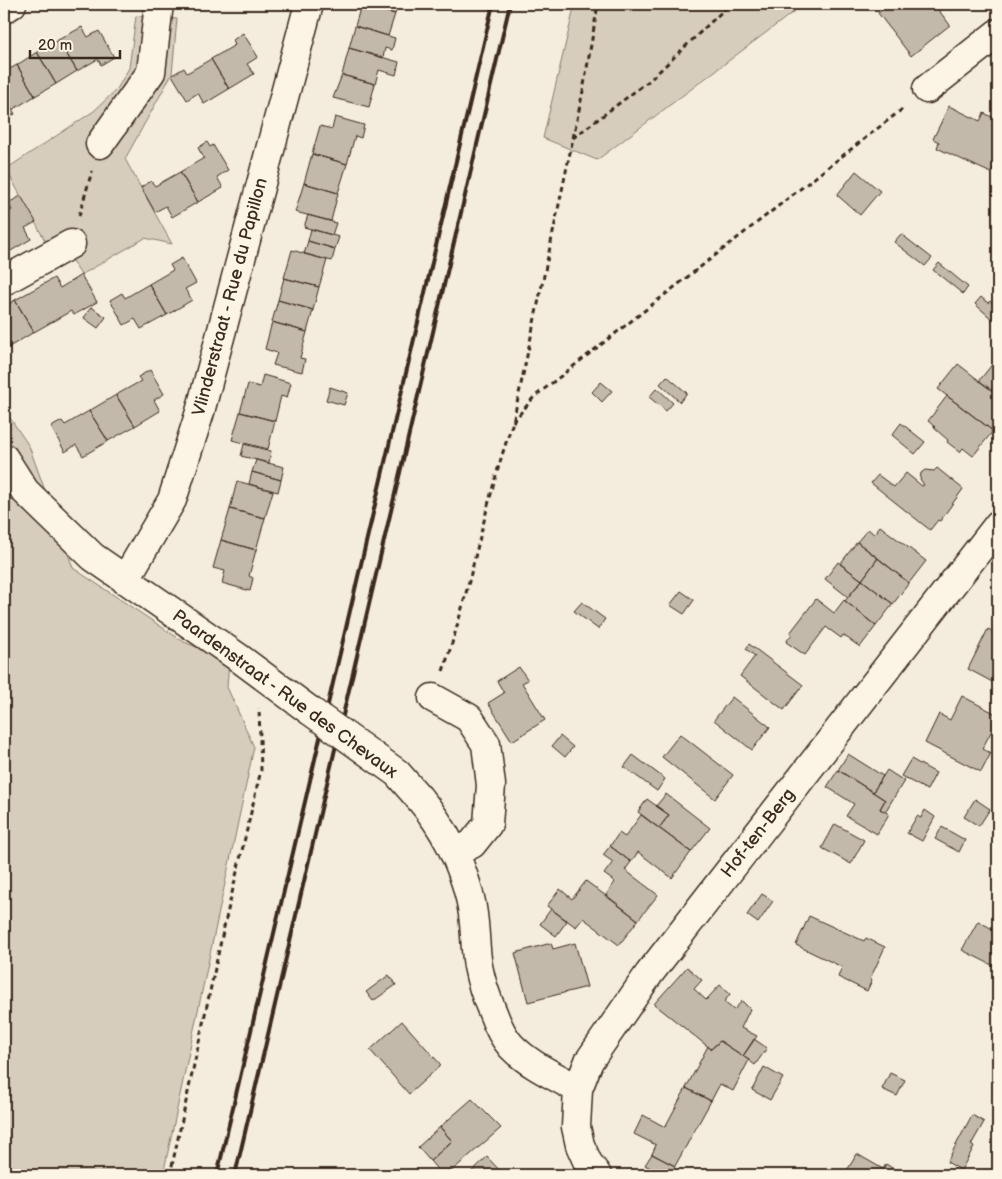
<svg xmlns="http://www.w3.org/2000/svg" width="1002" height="1179" viewBox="0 0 1002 1179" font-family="'Balsamiq Sans',sans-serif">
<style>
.green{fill:#d6cdbd;stroke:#887c6e}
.building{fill:#c3b9aa;stroke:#3b2a1e}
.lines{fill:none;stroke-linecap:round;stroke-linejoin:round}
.minor-casing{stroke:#3b2a1e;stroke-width:31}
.path{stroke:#3b2a1e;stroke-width:3;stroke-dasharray:5 4;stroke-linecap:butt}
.minor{stroke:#fcf5e5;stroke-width:28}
.rail{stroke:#3b2a1e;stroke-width:4}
.minor-bridge-casing{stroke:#3b2a1e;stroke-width:31;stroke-linecap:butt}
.minor-bridge{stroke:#fcf5e5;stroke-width:28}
.labels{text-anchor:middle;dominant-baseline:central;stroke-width:5;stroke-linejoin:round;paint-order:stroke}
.street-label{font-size:18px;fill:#3b2a1e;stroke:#fcf5e5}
</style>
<rect width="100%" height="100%" fill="#f4eddd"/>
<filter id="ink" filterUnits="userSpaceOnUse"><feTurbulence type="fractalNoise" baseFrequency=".02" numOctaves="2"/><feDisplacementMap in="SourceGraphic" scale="10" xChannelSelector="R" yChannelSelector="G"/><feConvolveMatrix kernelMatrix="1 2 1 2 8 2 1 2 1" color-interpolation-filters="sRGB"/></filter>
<g filter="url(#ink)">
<path class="green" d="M575,4H804L597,160L543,138Z
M136,16L177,19L172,74L125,159L172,244L145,238L81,275L59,240L48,246L6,169L94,111L117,89L129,68Z
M4,409L29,446L73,568L184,642L229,660L227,687L254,747L163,1175H4Z"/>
<path class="building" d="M361,4H397L395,14Z
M890,4H934L950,25L911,56L878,13Z
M361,5L395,14L388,36L355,26Z
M355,26L395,38L392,50L385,48L383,58L349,48Z
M82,27L88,37L99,31L114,57L101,65L98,59L77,71L58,40Z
M243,33L258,57L247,64L254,74L229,89L211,59L235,45L233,40Z
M58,40L77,71L56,84L37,52Z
M349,48L399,62L396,75L379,70L375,84L342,75Z
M37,52L56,84L35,96L17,65Z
M211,59L229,89L204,104L198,93L187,100L172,75L184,68L187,73Z
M17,65L35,96L12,110L4,95V72Z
M342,75L375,84L369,107L333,98Z
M4,95L15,114L4,120Z
M949,106L980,121L984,113L998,120V168L994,166L991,173L937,148L939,142L933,139Z
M335,117L364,125L361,138L355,136L347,164L312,154L320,126L332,129Z
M207,142L210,147L213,145L228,170L217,177L223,188L198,202L180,172L204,158L198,148Z
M312,154L347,164L338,193L304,183Z
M856,171L880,191L860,215L837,195Z
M180,172L198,202L172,217L166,206L155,212L141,187L151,181L155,186Z
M304,183L338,193L331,221L295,212Z
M21,196L36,222L25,228L31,239L4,255V215L12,210L8,203Z
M308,215L336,223L332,235L304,227Z
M311,229L339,237L335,249L308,241Z
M901,234L932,258L925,266L894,242Z
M308,241L335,249L332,261L304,254Z
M292,250L327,260L319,287L284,278Z
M182,258L196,283L185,289L192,300L167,315L149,284L173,270L170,265Z
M939,263L968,287L963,294L933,270Z
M81,275L97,302L74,315L71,311L34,332L15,300L54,278L60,288Z
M284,278L319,287L313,310L278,300Z
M149,284L167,315L141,329L135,319L124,325L110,300L122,293L125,298Z
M981,297L988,303L990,301L998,308V314L993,320L975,304Z
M15,300L34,332L4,350V307Z
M278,300L313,310L307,332L272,322Z
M91,307L106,317L98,328L84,318Z
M272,322L307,332L300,358L305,359L302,372L273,365L277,353L265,349Z
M998,357V395L979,381Z
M958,364L998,395V424L993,431L938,389Z
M150,370L164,394L154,400L160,411L135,426L116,395L141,381L138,377Z
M263,375L291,383L287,398L281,396L275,421L240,412L248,384L260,387Z
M667,376L687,393L680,402L660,384Z
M601,382L612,391L602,402L592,392Z
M330,387L348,393L344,405L326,400Z
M657,388L673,403L666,411L649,397Z
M116,395L135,426L108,441L89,411Z
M947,396L993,431L973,456L963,448L960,452L947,442L948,440L934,428L935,427L928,421Z
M89,411L108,441L83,456L76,445L65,452L51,427L62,421L65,425Z
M240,412L275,421L268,449L232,440Z
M901,423L925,442L915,454L892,435Z
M244,444L271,451L269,463L241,456Z
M256,460L284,467L281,480L252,472Z
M937,468L963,489L940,521L938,520L930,530L871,483L878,475L894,487L906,473L922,486L924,485L920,479L921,473L925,470L934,471Z
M252,472L281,480L278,492L249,484Z
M237,481L273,491L265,518L230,509Z
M230,509L265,518L256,550L221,540Z
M880,526L926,561L909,583L857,542L868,529L874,534Z
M221,540L256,550L249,576L253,578L250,591L222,583L225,571L213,568Z
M857,542L878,558L862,580L840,564Z
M878,558L909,583L893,604L862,580Z
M838,562L862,580L848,597L825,579Z
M862,580L893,604L876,626L845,601Z
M681,591L694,600L684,614L670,605Z
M816,599L834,613L844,600L876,626L860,647L843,635L841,638L826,627L805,655L786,642L792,634L790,633Z
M582,602L605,619L598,629L574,611Z
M988,629L998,634V685L968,669Z
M749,644L803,685L784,710L740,676L755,656L746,649Z
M519,667L528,680L522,683L545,720L512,741L488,703L504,693L497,681Z
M962,696L998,715V736L991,732L982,749L991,753L981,772L925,743L939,714L950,720Z
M732,697L770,727L752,750L714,720Z
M680,734L733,775L715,799L662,757Z
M560,736L573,747L565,757L552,746Z
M848,754L883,776L873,792L838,770Z
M633,755L665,779L657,791L624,767Z
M911,759L936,773L927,790L901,776Z
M838,770L885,800L880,809L889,814L877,834L846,816L854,804L827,787Z
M887,770L904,781L885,812L880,809L885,800L873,792Z
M666,794L710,828L691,852L659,828L669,815L656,806Z
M647,799L669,815L659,828L638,812Z
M975,799L990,809L979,826L964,817Z
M925,810L935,817L922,841L907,833L917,816L921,818Z
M641,815L691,852L672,878L638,852L631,862L610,846L619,833L625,837Z
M835,824L864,840L851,864L822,848Z
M942,827L965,840L959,852L935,839Z
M610,846L631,862L625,870L658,895L638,920L606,895L615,882L604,874L613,862L603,855Z
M586,881L638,920L619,945L583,918L576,927L547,906L560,889L572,899Z
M762,894L773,901L758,923L747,915Z
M551,909L567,921L556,936L540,924Z
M809,916L864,941L866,938L885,947L870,979L872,980L867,991L838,977L842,967L796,945Z
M978,921L998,932V968L962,950Z
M551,943L553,949L575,943L587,987L528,1002L515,953Z
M687,967L702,980L694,989L706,1000L720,985L730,994L724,1002L734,1010L742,1001L750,1009L741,1028L757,1036L743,1056L720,1041L711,1049L654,1004Z
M389,975L396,985L373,1001L366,992Z
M402,1021L441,1065L409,1094L370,1050Z
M754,1039L767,1048L755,1065L743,1056Z
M720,1041L749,1060L733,1091L720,1084L711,1101L686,1088L708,1046L711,1049Z
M764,1067L783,1078L770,1100L752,1090Z
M890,1073L905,1080L897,1096L882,1089Z
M686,1088L711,1101L675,1166L652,1154L656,1145L634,1134L643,1115L665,1127Z
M472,1099L501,1128L447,1175H442L430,1161L452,1141L440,1127Z
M972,1115L984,1122L971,1145L974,1147L961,1170L947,1162Z
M440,1127L452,1141L430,1161L418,1147Z
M652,1154L675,1166L671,1175H663L645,1165Z
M857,1154L883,1169L886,1164L903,1175H852L846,1172Z
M487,1157L504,1175H468Z"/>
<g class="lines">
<defs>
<path id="minor" d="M4,9L12,4
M927,89L998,33
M100,144L151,72L159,4
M4,281L71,244
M4,458L25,491L93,557L239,658L309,710
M125,580L172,500L200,412L309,4
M433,698L469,718L486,744L491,785L488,824L472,844L454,853
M419,798C443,826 461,861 470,898C476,920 474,943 478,966C481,982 486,997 493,1013C497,1024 503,1037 511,1046C529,1065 555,1076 578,1089
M597,1175L588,1163L580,1145L576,1127L578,1089L589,1061L649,974L998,525"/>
</defs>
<use href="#minor" class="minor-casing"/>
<path class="path" d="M573,138L650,80L730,4
M79,216L92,171
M513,422L534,397L905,107
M443,671C471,590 484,503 513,422L583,91L598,4
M170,1175L224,927L261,770L259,708"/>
<use href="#minor" class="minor"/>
<path class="rail" d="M217,1175L493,4
M235,1175L510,4"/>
<defs>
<path id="minor-bridge" d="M309,710L397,773L419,798"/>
</defs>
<use href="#minor-bridge" class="minor-bridge-casing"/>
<use href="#minor-bridge" class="minor-bridge"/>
</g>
</g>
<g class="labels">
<g class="street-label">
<text transform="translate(230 297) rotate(-75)">Vlinderstraat - Rue du Papillon</text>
<text transform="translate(285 694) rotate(36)">Paardenstraat - Rue des Chevaux</text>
<text transform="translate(758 833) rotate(-52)">Hof-ten-Berg</text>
</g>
</g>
<rect width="1002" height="1179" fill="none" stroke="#fcf5e5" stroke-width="20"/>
<rect x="10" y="10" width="982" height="1159" fill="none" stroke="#3b2a1e" stroke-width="2" filter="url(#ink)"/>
<path d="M30 50v8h90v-8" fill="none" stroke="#3b2a1e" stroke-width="2.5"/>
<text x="38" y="50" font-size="15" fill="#3b2a1e" stroke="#fcf5e5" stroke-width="4" paint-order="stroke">20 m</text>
</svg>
